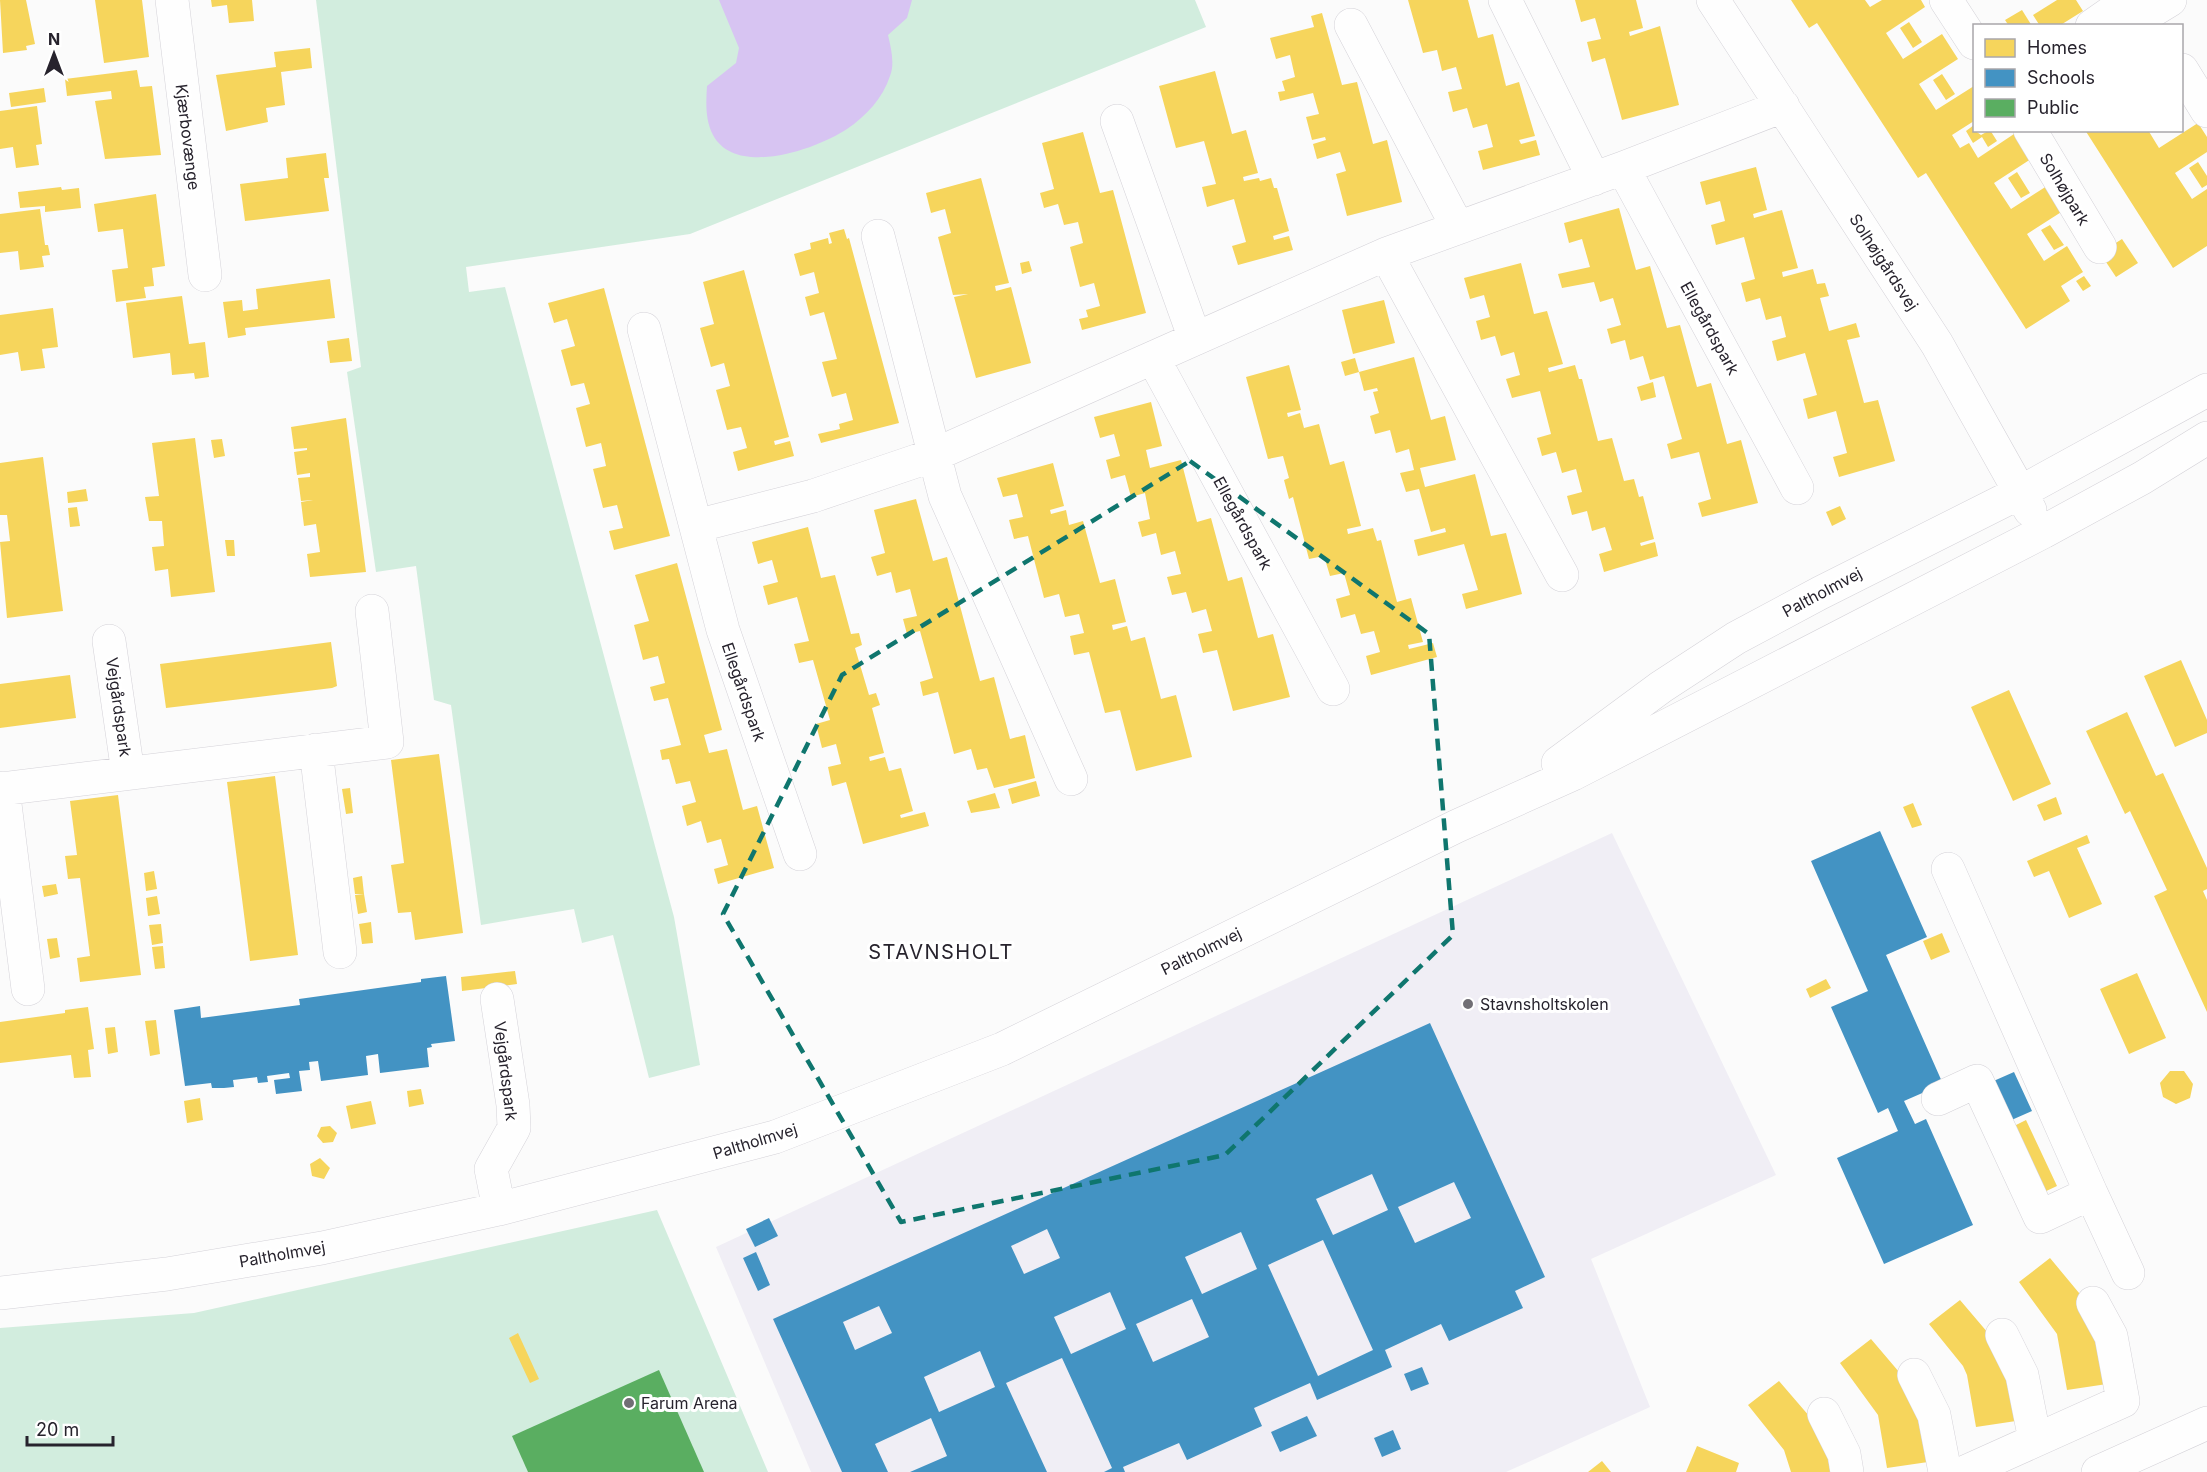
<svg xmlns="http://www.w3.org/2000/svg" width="2207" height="1472" viewBox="0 0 2207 1472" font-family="Inter,sans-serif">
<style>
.built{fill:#f0eef5}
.green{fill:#d2edde}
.water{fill:#d7c4f2}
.homes{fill:#f6d55c}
.schools{fill:#4393c3;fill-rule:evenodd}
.public{fill:#5aae61}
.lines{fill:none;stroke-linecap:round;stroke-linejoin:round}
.minor-casing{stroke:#d4d2d8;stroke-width:34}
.minor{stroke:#fefefe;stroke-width:33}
.marked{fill:none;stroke:#0f766e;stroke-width:4.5;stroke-dasharray:12 8;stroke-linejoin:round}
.poi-dot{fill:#716f75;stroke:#fff;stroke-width:2}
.labels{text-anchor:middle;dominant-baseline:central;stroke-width:6;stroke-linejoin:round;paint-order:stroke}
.street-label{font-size:16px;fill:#27232d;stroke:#fff}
.poi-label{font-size:16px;fill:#27232d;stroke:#fff;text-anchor:start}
.quarter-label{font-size:20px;letter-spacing:1.5px;fill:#27232d;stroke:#fff}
</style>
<rect width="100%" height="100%" fill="#fbfbfb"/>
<path class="built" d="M1612,833L1776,1175L1591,1259L1650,1407L1506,1472H811L716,1247Z"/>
<path class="green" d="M316,0H1195L1206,27L690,234L466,267L469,292L505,287L674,917L700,1065L649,1078L613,935L582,943L574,909L481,925L451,705L434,700L416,566L376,572L347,372L361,367Z
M657,1210L768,1472H0V1328L194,1313Z"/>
<path class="water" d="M719,0H912L907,18L888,35C891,48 895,64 890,76C883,98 866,116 847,129C817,149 736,178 713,135C705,120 706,102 707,86L736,63L739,48Z"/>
<path class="homes" d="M0,0H26L35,44L26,46L27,50L3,53Z
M95,0H142L149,57L104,63Z
M211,0H252L254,21L229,23L227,5L212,7Z
M1408,0H1468L1478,38L1493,34L1506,86L1519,82L1535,136L1519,140L1521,144L1536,140L1540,155L1483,170L1478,151L1493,147L1487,124L1473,128L1467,108L1453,112L1448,92L1462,89L1456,67L1442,71L1437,50L1423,53Z
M1575,0H1636L1643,28L1629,32L1630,36L1660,26L1679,105L1622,120L1605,58L1592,62L1587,42L1601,39L1595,18L1581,22Z
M1791,0H1865L1870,7L1882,0H1921L1925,7L1886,33L1903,59L1942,34L1958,59L1919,84L1936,110L1974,86V121L1952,135L1960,148L1969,143L1978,158L2017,132L2034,157L1994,183L2011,209L2050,184L2066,209L2027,234L2044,261L2067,246L2083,272L2061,286L2070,301L2026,329L1926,173L1918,178L1817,23L1809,28Z
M2057,0H2076L2083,11L2059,26H2040L2033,15Z
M2022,10L2032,26H2009L2005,20Z
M1322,13L1342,85L1357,82L1373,144L1387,140L1402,202L1347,216L1336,174L1346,171L1340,152L1317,159L1313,144L1326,140L1325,137L1312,140L1306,117L1319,114L1313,93L1280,101L1278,92L1285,91L1282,81L1295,77L1290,55L1276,59L1270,38L1314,27L1311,16Z
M1909,22L1922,42L1913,48L1900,28Z
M310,48L312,68L281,72L285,105L266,108L268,122L226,131L216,75L276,67L274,52Z
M137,70L140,87L152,86L161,155L105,159L95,101L112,99L111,91L67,96L65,79Z
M1215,71L1232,134L1246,130L1258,173L1243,177L1244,181L1259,178L1260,181L1271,178L1274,188H1277L1289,231L1273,236L1274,240L1289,236L1293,250L1238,265L1232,246L1246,242L1234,199L1207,207L1202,187L1216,184L1204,141L1176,148L1159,86Z
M1942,74L1955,94L1946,100L1933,80Z
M44,88L46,102L11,107L9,93Z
M37,106L42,144L36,145L39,165L16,168L13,147L0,149V111Z
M2198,123L2207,137V152L2175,173L2192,199L2207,189V246L2173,268L2085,130H2148L2159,148Z
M1974,125V130L1981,135L1990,130L1997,141L1988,147L1982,137L1973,143L1966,131Z
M1083,132L1100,193L1113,190L1146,313L1082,330L1079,319L1088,317L1086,310L1100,306L1094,283L1080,287L1070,247L1083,243L1078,222L1064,225L1058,204L1044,208L1040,193L1054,189L1042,143Z
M326,153L329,178H324L329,211L245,221L240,184L288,178L286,158Z
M2198,162L2207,176V185L2202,188L2189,168Z
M1756,167L1767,210L1753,214L1754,218L1782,210L1798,268L1782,272L1783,277L1813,269L1817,284L1825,283L1829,296L1820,298L1829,331L1856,323L1860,337L1847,340L1864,403L1878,400L1895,461L1839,477L1833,457L1847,453L1836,411L1808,419L1803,399L1817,395L1805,353L1777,361L1772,341L1786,337L1781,316L1766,320L1760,298L1746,302L1741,283L1755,279L1744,237L1716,245L1711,225L1725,221L1720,201L1706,205L1700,182Z
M2017,172L2030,193L2021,198L2008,178Z
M981,178L1009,283L995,286L996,291L1011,287L1031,363L976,378L954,297L968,294L953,295L938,237L951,233L945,209L931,213L926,193Z
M61,187L62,190L79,188L81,208L45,212V206L20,208L18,192Z
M156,194L165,266L152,268L154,286L144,287L146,298L116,302L112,270L128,268L123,229L98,232L94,204Z
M1619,208L1636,270L1650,266L1667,328L1680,325L1697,387L1711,383L1727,444L1741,440L1758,503L1702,517L1698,503L1711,499L1699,452L1671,459L1667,444L1682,439L1664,376L1650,380L1643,356L1630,360L1625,340L1611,344L1607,329L1621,325L1613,298L1600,302L1594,282L1562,288L1558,274L1590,267L1582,239L1569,243L1564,223Z
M40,209L45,245H48L50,255L42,256L44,267L20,270L18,251L0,253V214Z
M2050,225L2064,245L2054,250L2041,230Z
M844,229L847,239L849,238L899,423L821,443L818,434L840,429L839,424L853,420L846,393L832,397L822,362L837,359L824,312L810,316L805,297L819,293L814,272L800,276L794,254L811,249L810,243L828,238L829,244L832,243L829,233Z
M2122,239L2138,263L2116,277L2100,253Z
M1029,261L1032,271L1022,274L1020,263Z
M1521,263L1534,314L1547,311L1563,364L1548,368L1549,372L1575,365L1579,379H1582L1598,441L1612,438L1624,481L1634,479L1639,497L1643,496L1654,539L1640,543L1641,546L1655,542L1658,556L1604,572L1599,554L1612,550L1605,527L1592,531L1587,511L1572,515L1567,496L1582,492L1576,469L1562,473L1556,452L1542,456L1537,438L1551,434L1540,391L1512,398L1506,379L1520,375L1514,352L1501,356L1495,336L1481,340L1476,321L1490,317L1484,295L1470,299L1464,278Z
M744,270L789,437L774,441L775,445L790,441L794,456L738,471L733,452L747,448L741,427L727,430L716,390L730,386L724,363L711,367L700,328L714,324L703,282Z
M2084,276L2091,286L2083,291L2076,281Z
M330,279L335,318L245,328L246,335L228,338L223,302L242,300L243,311L258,309L256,289Z
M604,288L670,536L614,550L609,531L623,528L617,505L603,508L593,469L606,466L601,443L586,447L576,408L590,404L584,383L571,386L561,350L575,346L567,319L554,323L548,303Z
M182,296L189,344L205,342L209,377L195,379L194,373L172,375L170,353L133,358L126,303Z
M1384,300L1395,343L1353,354L1342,310Z
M53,308L58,347L42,349L45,368L21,371L18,352L0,355V315Z
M349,338L352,361L330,363L327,341Z
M1414,357L1431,420L1445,416L1456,460L1420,468L1425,487L1475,474L1491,536L1506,533L1522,594L1466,609L1462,594L1478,590L1464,544L1418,556L1414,540L1446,532L1445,528L1431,532L1419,489L1406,492L1400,473L1414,470L1409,449L1396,453L1390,430L1375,434L1370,416L1379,413L1373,392L1378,391L1377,388L1364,391L1359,372Z
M1355,358L1359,372L1345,376L1341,362Z
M1289,365L1301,410L1287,413L1288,417L1300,413L1304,428L1319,424L1330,465L1344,461L1361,526L1347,529L1348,534L1373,528L1377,541L1381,540L1397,602L1411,598L1423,642L1408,645L1409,649L1433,643L1437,657L1371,675L1366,656L1380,652L1374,631L1361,634L1355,614L1341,618L1336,599L1350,595L1344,573L1330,576L1324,556L1309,559L1293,497L1289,499L1284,480L1289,478L1283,456L1268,459L1246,377Z
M1653,382L1656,397L1641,401L1637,387Z
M1151,402L1162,446L1146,450L1150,468L1181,460L1197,522L1211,518L1228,581L1242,577L1258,638L1273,634L1290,697L1233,711L1217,650L1203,653L1198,634L1212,631L1206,609L1192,613L1186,592L1172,595L1167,577L1181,574L1175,551L1161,555L1156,533L1142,537L1138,522L1150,519L1145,493L1131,497L1125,475L1111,479L1106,460L1120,456L1114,434L1100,438L1094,417Z
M346,418L366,572L310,577L307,554L320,552L316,524L304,526L301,502L313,500L301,501L298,478L310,477V473L297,475L294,452L307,450V448L294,449L291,427Z
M195,438L215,592L171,597L168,569L155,571L152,547L164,546L162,521H149L145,497L159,496L152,443Z
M222,439L225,456L214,458L211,440Z
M43,457L63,611L7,618L0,542L10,541L7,515H0V463Z
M1053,463L1064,506L1050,510L1051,514L1066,510L1069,525L1083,521L1100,583L1115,579L1126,622L1112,625L1113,630L1127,626L1131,641L1145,637L1161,699L1176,695L1192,757L1136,771L1120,710L1105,713L1089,652L1074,655L1070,636L1084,633L1079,614L1065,617L1059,594L1044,598L1028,536L1014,539L1009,520L1023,517L1017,494L1003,497L997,478Z
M86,489L88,501L68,503L67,492Z
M916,499L933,561L947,557L980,681L994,677L1010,739L1025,735L1035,778L994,788L987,768L977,770L971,749L954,754L938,692L923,696L920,682L933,678L920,631L907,634L903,619L917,616L910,589L896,593L891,572L877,576L871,557L885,553L874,510Z
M1840,506L1846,519L1832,526L1826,512Z
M77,507L80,526L70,527L68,508Z
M808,527L821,578L835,575L851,634L859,633L862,645L855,648L869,695L876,693L880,705L872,708L884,753L869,757L870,761L885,757L889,771L901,768L913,811L900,815L901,818L925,812L929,826L863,844L846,782L832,786L828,767L841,764L836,744L822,748L816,724L830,720L813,660L799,663L794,644L809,641L797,597L768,605L763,586L778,582L772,560L758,564L752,542Z
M225,540H234L235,556H227Z
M677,563L722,730L704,735L709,753L727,749L743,810L757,806L774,868L718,884L714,869L728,865L721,839L707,843L701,821L687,826L682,806L696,802L690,781L676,784L669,759L662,760L660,750L681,745L668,698L654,701L650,687L665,683L658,656L643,660L634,625L649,621L635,575Z
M331,642L337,686L332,688L166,708L160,664Z
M2181,660L2207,720V733L2175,747L2144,676Z
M70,675L76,718L0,728V684Z
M2009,690L2051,784L2013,801L1971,707Z
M2127,712L2156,776L2163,773L2207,868V889L2203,891L2207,900V1012L2154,896L2167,890L2130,811L2125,814L2086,731Z
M439,754L463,933L415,940L411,912L398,913L391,865L404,863L391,760Z
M275,776L298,955L250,961L227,782Z
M1036,781L1040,796L1012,804L1008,789Z
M350,788L353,813L346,814L342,789Z
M995,793L1000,808L971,813L967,801Z
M118,795L141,975L80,982L77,958L90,956L80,878L68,879L65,856L77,855L70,801Z
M2056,797L2062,814L2044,821L2037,805Z
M1913,803L1922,825L1912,828L1903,807Z
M2087,835L2090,843L2077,848L2102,904L2069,918L2049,871L2034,877L2027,861Z
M154,871L157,889L146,891L144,873Z
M362,876L364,894H355L353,878Z
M56,884L58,894L44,897L42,886Z
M364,894L367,912L358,914L355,895Z
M157,896L160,914L148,916L146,898Z
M371,922L373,943L362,944L359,924Z
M161,924L163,943L152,945L149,925Z
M1942,933L1950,952L1931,960L1923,941Z
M57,938L60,957L50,959L47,939Z
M163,946L165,968L155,969L152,947Z
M515,971L517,984L462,991L461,977Z
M2137,973L2166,1038L2129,1054L2100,989Z
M1826,979L1831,988L1810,998L1806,989Z
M88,1007L94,1049L88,1050L91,1077L74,1078L71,1055L0,1063V1022L65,1013V1010Z
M156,1020L160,1054L150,1056L145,1021Z
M115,1027L118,1052L108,1054L105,1028Z
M2170,1071H2184L2193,1084L2190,1098L2176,1104L2163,1097L2160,1083Z
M421,1089L424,1104L409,1107L407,1091Z
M200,1098L203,1120L187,1123L184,1101Z
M371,1101L376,1124L351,1129L346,1106Z
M2026,1120L2057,1186L2042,1193L2012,1127Z
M330,1126L337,1133L333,1142L323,1143L317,1136L321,1127Z
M320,1158L330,1168L324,1179L312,1176L310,1164Z
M2050,1258L2084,1299L2107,1384L2067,1390L2057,1334L2019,1282Z
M1960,1300L1994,1340L2006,1368L2016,1421L1976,1427L1967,1375L1963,1366L1929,1324Z
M518,1333L539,1379L530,1383L509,1338Z
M1871,1339L1905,1379L1918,1408L1928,1462L1887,1468L1878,1415L1840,1363Z
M1779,1381L1816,1424L1828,1452L1831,1472H1791L1784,1450L1748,1405Z
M1697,1446L1739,1463L1736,1472H1686Z
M1602,1461L1611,1472H1588Z"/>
<path class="schools" d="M1880,831L1927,937L1886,955L1943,1084L1904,1101L1915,1124L1926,1119L1973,1225L1884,1264L1837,1158L1898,1131L1888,1108L1878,1113L1831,1007L1868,991L1811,861Z
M446,976L455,1041L431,1044L432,1047L427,1048L429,1067L380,1073L378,1054L366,1056L368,1075L321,1081L318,1061L309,1062L310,1070L299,1071L302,1091L276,1094L274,1080L290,1078L289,1073L267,1076L268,1082L258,1083L257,1077L233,1080L234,1087L224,1088H212L211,1083L185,1086L174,1010L200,1006L201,1018L300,1005L299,999L421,982V979Z
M1430,1023L1545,1277L1515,1291L1523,1308L1449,1341L1441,1324L1385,1350L1392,1367L1317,1400L1310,1383L1254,1408L1262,1426L1187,1460L1179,1443L1123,1467L1125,1472H1104L1112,1468L1062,1358L1006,1383L1047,1472H910L947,1456L931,1418L875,1444L888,1472H842L773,1319ZM1372,1174L1388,1210L1333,1235L1316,1199ZM1454,1182L1471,1218L1415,1243L1398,1207ZM1047,1229L1060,1258L1024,1274L1011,1246ZM1241,1232L1257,1269L1202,1294L1185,1257ZM1323,1240L1373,1350L1318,1376L1268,1265ZM1110,1292L1126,1329L1071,1354L1054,1317ZM1192,1299L1209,1337L1153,1362L1136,1324ZM879,1306L892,1333L855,1350L843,1322ZM980,1351L995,1387L939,1412L924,1377Z
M2014,1072L2032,1111L2007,1122L1989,1083Z
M769,1218L778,1236L755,1247L746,1229Z
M756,1252L770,1285L758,1291L743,1258Z
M1422,1367L1429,1384L1411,1391L1404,1374Z
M1307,1416L1317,1436L1280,1452L1271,1432Z
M1393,1430L1401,1449L1382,1457L1374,1438Z"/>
<path class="public" d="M659,1370L704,1472H528L512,1436Z"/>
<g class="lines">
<defs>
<path id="minor" d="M172,0L205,275
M1505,0L1594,179
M1713,0L1937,344L2030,510
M1946,0L1974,43
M1351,25L1458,228
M2092,26L2112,12L2147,14L2170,0
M2182,70L2207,111
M1117,121L1195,339
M2030,130L2100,247
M1623,168L1797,488
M878,236L945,496L1071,779
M1386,254L1562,575
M644,329L723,630L800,854
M1153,358L1333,689
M696,526L813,496L934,455L1386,254L1623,168L1783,106
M109,641L128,773
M316,750L340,952
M1558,763L1661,687L1736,638L1820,593L2019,493L2207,390
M3,788L28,989
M0,789L387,742L372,611
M1948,869L2091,1193
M497,999L513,1105L514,1128L491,1169L499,1209
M1938,1099L1977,1081L2040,1217L2091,1193L2128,1273
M0,1293L167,1274L322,1248L499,1209L775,1137L1002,1049L1457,826L1573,774L2043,532L2142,478L2207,438
M2002,1335L2022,1375L2035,1440
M1914,1375L1934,1415L1945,1472
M1824,1414L1844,1454L1847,1472
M1965,1472L2123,1401L2111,1336L2093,1303
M2098,1472L2207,1423"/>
</defs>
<use href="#minor" class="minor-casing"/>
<use href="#minor" class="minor"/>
</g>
<path class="marked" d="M1190,461L1429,634L1453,935L1225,1155L901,1222L723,914L842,675Z"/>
<g class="poi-dot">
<circle cx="1468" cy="1004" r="6"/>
<circle cx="629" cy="1403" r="6"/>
</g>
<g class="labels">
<g class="street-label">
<text transform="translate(188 137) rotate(83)">Kjærbovænge</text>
<text transform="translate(2065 189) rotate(59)">Solhøjpark</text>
<text transform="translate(1884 262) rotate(57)">Solhøjgårdsvej</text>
<text transform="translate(1710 328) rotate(61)">Ellegårdspark</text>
<text transform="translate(1243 523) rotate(61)">Ellegårdspark</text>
<text transform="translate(1822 592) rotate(-28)">Paltholmvej</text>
<text transform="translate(744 692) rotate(71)">Ellegårdspark</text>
<text transform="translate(119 707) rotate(82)">Vejgårdspark</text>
<text transform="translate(1201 951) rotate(-26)">Paltholmvej</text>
<text transform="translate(506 1071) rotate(83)">Vejgårdspark</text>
<text transform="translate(755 1141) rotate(-17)">Paltholmvej</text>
<text transform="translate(282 1254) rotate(-10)">Paltholmvej</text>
</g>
<g class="poi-label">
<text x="1480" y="1004">Stavnsholtskolen</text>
<text x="641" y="1403">Farum Arena</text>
</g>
<g class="quarter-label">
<text x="941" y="952">STAVNSHOLT</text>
</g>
</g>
<rect x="1973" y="24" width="210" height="108" fill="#ffffff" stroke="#a9a7ab" stroke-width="1.5"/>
<rect x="1985" y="39" width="30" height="18" fill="#f6d55c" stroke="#a9a7ab" stroke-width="1.5"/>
<text x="2027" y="54" font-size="18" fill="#27232d">Homes</text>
<rect x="1985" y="69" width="30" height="18" fill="#4393c3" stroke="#a9a7ab" stroke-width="1.5"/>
<text x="2027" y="84" font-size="18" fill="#27232d">Schools</text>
<rect x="1985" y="99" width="30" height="18" fill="#5aae61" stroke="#a9a7ab" stroke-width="1.5"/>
<text x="2027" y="114" font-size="18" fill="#27232d">Public</text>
<g transform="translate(54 54)" stroke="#ffffff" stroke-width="4.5" paint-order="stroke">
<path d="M0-4.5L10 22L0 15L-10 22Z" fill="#27232d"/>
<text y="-9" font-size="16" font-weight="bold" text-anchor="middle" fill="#27232d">N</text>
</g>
<path d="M27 1436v9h86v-9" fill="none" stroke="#27232d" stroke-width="3"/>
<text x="36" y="1436" font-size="18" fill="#27232d" stroke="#ffffff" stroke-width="4.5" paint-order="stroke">20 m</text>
</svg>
